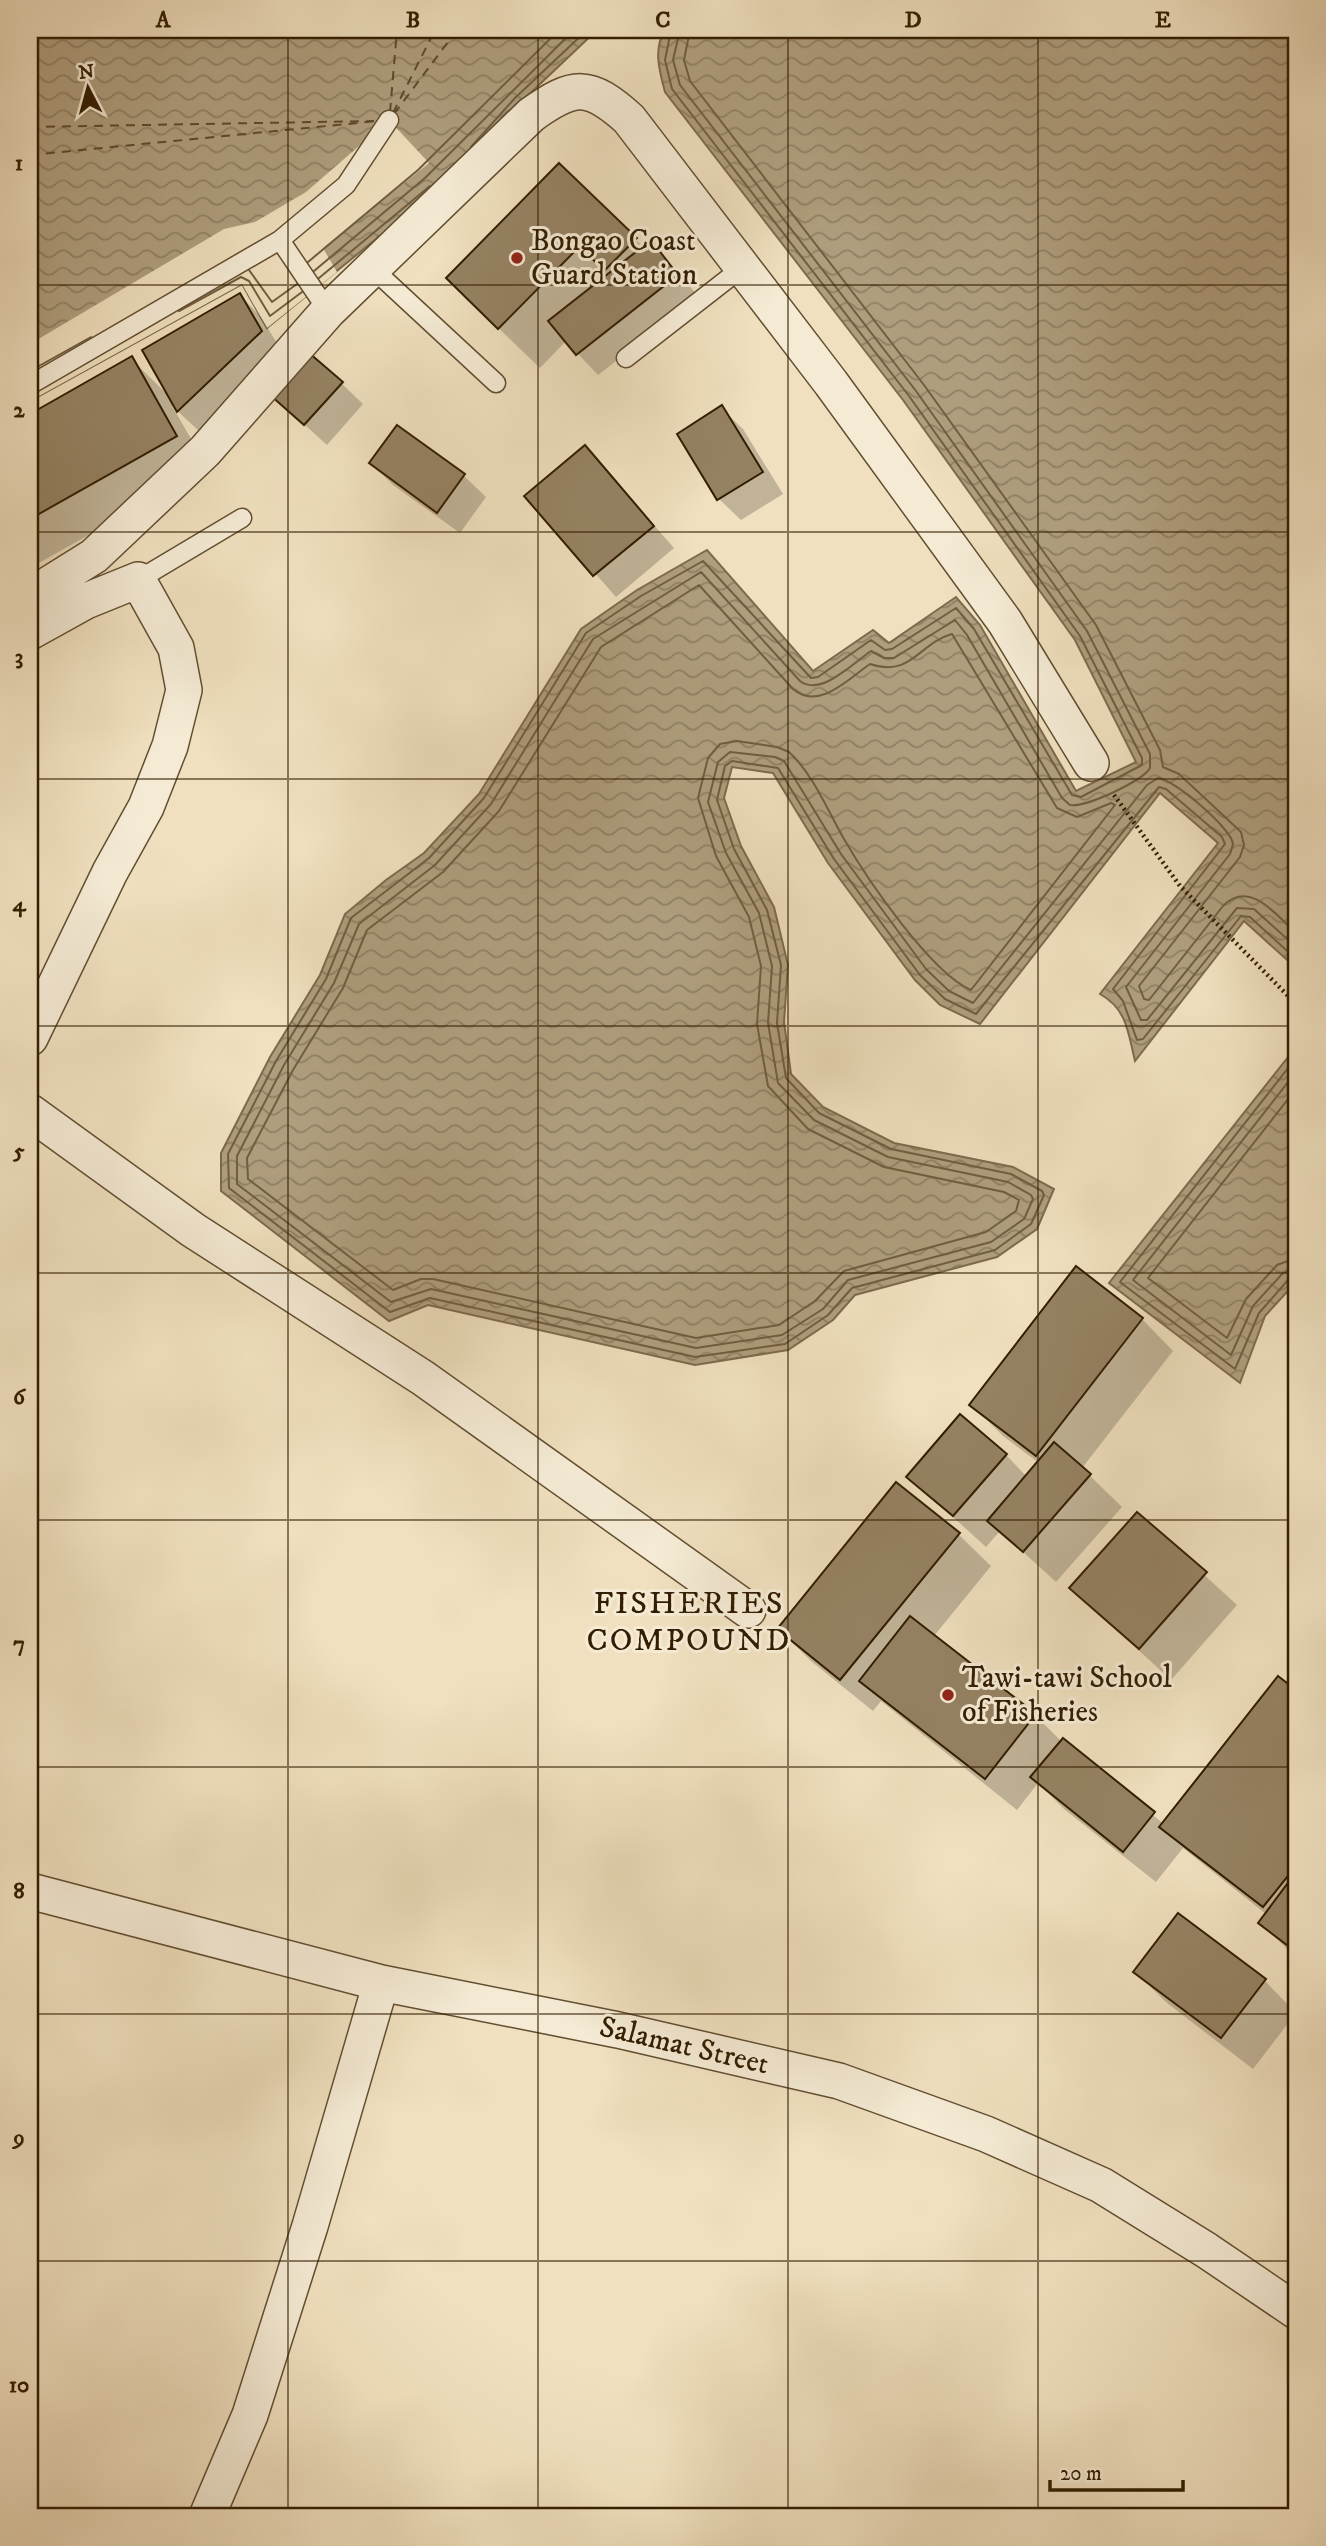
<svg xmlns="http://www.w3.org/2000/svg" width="1326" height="2546" viewBox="0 0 1326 2546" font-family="'IM FELL DW Pica',serif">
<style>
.water{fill:url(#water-waves);stroke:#7d6a4c;stroke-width:2}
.pier{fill:#f0e0bf}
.shadow{fill:#0003}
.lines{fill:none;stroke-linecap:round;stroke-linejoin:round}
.shore{stroke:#705e3f;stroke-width:2}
.ferry{stroke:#5e4a2c;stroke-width:2;stroke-dasharray:9 7;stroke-linecap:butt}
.building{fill:#958263;stroke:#321d00;stroke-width:2}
.service-casing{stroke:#624e30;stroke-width:21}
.minor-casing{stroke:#624e30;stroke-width:38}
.path{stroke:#321d00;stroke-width:4.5;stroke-dasharray:2 3.5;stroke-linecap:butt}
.service{stroke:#f5ebd5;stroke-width:18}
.minor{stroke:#f5ebd5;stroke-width:35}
.grid{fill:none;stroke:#321d00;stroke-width:2;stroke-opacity:0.55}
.poi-dot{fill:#8f2418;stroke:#f5ebd5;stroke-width:2.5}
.labels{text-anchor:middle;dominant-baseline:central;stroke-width:6;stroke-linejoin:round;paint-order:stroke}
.poi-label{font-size:30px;fill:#321d00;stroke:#f5ebd5;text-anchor:start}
.street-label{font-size:30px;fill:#321d00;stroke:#f5ebd5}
.neighbourhood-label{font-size:32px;letter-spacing:2px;fill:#321d00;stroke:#f5ebd5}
.neatline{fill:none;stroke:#321d00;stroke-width:2.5}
.grid-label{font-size:23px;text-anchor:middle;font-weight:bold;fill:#321d00}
</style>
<defs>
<pattern id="water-waves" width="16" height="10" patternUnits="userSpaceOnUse" patternTransform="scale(1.75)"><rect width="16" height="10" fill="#af9e7e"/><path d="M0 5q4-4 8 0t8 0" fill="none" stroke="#8f8065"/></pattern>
</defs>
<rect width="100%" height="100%" fill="#f0e0bf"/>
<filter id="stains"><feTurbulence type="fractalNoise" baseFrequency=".00286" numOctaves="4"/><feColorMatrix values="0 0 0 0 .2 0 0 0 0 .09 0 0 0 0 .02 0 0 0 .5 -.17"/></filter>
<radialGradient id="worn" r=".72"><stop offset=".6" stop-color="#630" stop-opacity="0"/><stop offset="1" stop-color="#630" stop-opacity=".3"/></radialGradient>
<path class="water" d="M30,30H597L520,103L436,190L267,328L242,284L30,401Z
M666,30H1296V968L1244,921L1135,1061C1128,1032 1127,1009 1100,994L1218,843L1160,793L980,1024L940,1005L915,980L828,863L773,773L732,767L724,798L741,846L774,907L788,965L784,1022L791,1074L823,1107L894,1143L1013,1167L1054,1189L1037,1229L997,1257L855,1295L833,1320L788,1350L695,1365L428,1305L389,1321L221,1191V1153L270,1057L320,975L345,914L386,880L424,853L479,794L581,629L637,590L707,550L813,671L873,630L889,643L956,597L980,625L1076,791L1136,762L1075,640L903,400L665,92C660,73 652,47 666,30Z
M1296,1047V1282L1265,1316L1240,1383L1109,1283Z"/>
<path class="pier" d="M389,120L429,163L323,248L337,272L267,328L242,284L30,401V344L224,229L255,222L306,192Z"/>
<path class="shadow" d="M559,165L644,248L651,242L699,297L598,375L566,341L540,368L489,319Z
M240,295L261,317L283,353L200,432L172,406L208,468L30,568V416L131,359L169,396Z
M341,383L363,404L327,445L272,395Z
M721,408L743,429L783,494L741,520L719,499Z
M397,427L464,476L486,497L460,533L393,485L371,463Z
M585,447L674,548L616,597L527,496Z
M1142,1319L1173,1351L1082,1468L1122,1507L1056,1582L1000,1531L986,1547L909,1477L1006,1455L1027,1477L1039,1463L1003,1436L971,1404Z
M897,1485L959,1535L991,1566L934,1636L1035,1715L1062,1742L1164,1824L1278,1678L1296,1692V1958L1260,1922L1266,1914L1183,1848L1156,1882L1064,1809L1038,1783L1017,1810L881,1701L873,1711L811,1661L779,1629Z
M1138,1514L1237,1605L1171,1680L1071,1588Z
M1178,1916L1265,1981L1296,2013L1253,2069L1167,2003L1135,1972Z"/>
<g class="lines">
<path class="shore" d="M671,30L665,60L672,89L909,396L1080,636L1142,758V765L1081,797L1072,795L974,629L956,608L892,649L885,650L871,640L818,677L811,678L703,561L641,596L586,633L484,798L429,858L351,918L326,979L276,1061L228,1154L229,1188L390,1312L430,1298L695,1357L785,1344L828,1315L852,1288L995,1250L1031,1224L1044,1195L1042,1191L1011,1174L891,1149L819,1113L786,1078L777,1023L781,965L767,910L734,849L717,800L725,766L732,761L778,768L834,859L920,975L945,999L976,1014L1159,787L1166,789L1222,837L1225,844L1113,989L1123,1001L1137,1040L1143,1039L1241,916L1250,917L1296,959
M680,30L673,60L680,85L916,391L1087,631L1150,754V768C1143,781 1085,808 1070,805L1062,798L967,635L955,620L894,658H884L871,651C853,663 821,697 800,681L701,572L593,639L491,804L435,865L359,924L334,983L284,1065L237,1156V1184L391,1302L431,1289L696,1348L782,1335L823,1309L848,1280L991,1242L1024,1219L1033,1199L1031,1195L1008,1182L888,1157L814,1120L778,1083L768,1023L772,966L759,913L726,853L708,802L718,762L730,752L775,757L784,761L841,854L926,969L949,991L973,1003L1147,785L1158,778C1174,779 1232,829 1233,844L1230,854L1126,987L1141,1020H1147L1237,908L1254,909L1296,947
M690,30L684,60L690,81L924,385L1096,625L1160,750L1163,767L1179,774L1241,832L1244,845L1240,857L1139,986L1144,999L1149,1000L1223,906C1250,879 1276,915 1296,933
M471,147L515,98L587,30
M308,262L418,170L559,30
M249,270L272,302L297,284
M314,271L425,178L574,30
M319,278L430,186
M179,311L241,277L249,281L270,316L302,292
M30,371L91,337
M699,585L793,689C819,711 848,679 870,664C911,678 919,643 952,634L1057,808L1077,817L1111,803L1115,805L971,990C931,973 867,879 844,839C828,811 813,774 789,752L777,747L737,741L720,744L708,758L698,798L716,856L749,917L761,966L757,1024L768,1086L808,1129L884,1167L1004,1192L1019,1200L1016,1211L986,1232L844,1271L815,1301L779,1325L696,1338L433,1279H421L393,1290L248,1179L247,1158L293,1070L343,988L367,930L443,872L499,811L601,647Z
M1296,1058L1120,1282L1235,1369L1259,1313L1288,1280L1296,1278
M1296,1072L1133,1280L1231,1355L1253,1306L1283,1273L1296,1269
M1296,1089L1148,1278L1227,1338L1246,1299L1277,1265L1296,1258"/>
<path class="ferry" d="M390,112L397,30
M393,113L435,30
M394,114L457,30
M30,127L374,121
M30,155L378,121"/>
</g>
<path class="building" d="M559,163L637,238L604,271L580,246L498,329L446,278Z
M651,240L678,275L576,355L548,321Z
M240,293L262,331L177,412L142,350Z
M308,352L343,382L304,425L270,395Z
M132,356L177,436L30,519V414Z
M722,405L763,472L717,500L677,434Z
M397,425L465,474L437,513L369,463Z
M585,445L654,526L593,576L524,496Z
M1076,1266L1143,1318L1036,1456L969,1405Z
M960,1414L1007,1454L953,1516L906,1477Z
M1054,1442L1091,1474L1023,1552L987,1521Z
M896,1482L960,1533L840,1680L777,1629Z
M1137,1512L1207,1572L1139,1649L1069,1588Z
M910,1616L1036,1714L985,1779L859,1681Z
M1278,1676L1296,1690V1866L1263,1907L1159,1827Z
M1063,1738L1155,1812L1123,1852L1030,1777Z
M1296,1872V1952L1258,1923Z
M1178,1913L1266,1979L1221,2038L1133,1972Z"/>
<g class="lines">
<defs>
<path id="service" d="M280,240L328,311
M372,268L496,383
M626,358L743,267
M30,385L280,240L346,185L389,120
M138,580L242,518"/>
<path id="minor" d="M30,596L94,556L205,451L328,311L531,115C574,84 589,83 629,119L831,383L1005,622L1091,763
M30,632L86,601L138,580L176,648L184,690L170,746L146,807L110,872L30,1038
M30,1112L193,1230L423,1378L748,1610
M30,1891L381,1983L618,2030L839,2081L986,2134L1101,2185L1206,2250L1296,2311
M207,2516L250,2415L310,2226L381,1983"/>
</defs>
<use href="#service" class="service-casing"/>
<use href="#minor" class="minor-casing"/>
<path class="path" d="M1114,795L1180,886L1296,1004"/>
<use href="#service" class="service"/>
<use href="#minor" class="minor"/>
</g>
<path class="grid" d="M288,30V2516M538,30V2516M788,30V2516M1038,30V2516M30,285H1296M30,532H1296M30,779H1296M30,1026H1296M30,1273H1296M30,1520H1296M30,1767H1296M30,2014H1296M30,2261H1296"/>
<g class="poi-dot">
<circle cx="517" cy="258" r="7"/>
<circle cx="948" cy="1695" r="7"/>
</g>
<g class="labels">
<g class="poi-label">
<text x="531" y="241">Bongao Coast<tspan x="531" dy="34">Guard Station</tspan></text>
<text x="962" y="1678">Tawi-tawi School<tspan x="962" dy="34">of Fisheries</tspan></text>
</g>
<g class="street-label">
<text transform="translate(684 2046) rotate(13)">Salamat Street</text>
</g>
<g class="neighbourhood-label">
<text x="689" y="1604">FISHERIES<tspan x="689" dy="37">COMPOUND</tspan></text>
</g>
</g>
<rect width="1326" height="2546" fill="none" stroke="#f0e0bf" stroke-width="77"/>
<g transform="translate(88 88) rotate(354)" stroke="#f5ebd5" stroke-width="5" paint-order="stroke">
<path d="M0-5L12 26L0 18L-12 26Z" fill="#321d00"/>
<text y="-10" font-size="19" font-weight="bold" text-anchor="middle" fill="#321d00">N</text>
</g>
<path d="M1050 2480v10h133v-10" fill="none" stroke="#321d00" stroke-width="3.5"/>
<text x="1060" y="2480" font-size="21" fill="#321d00" stroke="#f5ebd5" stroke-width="5" paint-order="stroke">20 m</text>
<rect x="38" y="38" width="1250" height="2470" class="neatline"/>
<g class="grid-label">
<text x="163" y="27">A</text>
<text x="413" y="27">B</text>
<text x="663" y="27">C</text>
<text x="913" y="27">D</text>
<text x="1163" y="27">E</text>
<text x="19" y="170">1</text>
<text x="19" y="417">2</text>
<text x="19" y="664">3</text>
<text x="19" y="911">4</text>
<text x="19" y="1158">5</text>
<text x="19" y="1404">6</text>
<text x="19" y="1651">7</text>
<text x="19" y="1898">8</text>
<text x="19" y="2145">9</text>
<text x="19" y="2392">10</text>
</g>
<rect width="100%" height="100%" filter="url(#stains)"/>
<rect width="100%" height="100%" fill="url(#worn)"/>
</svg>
